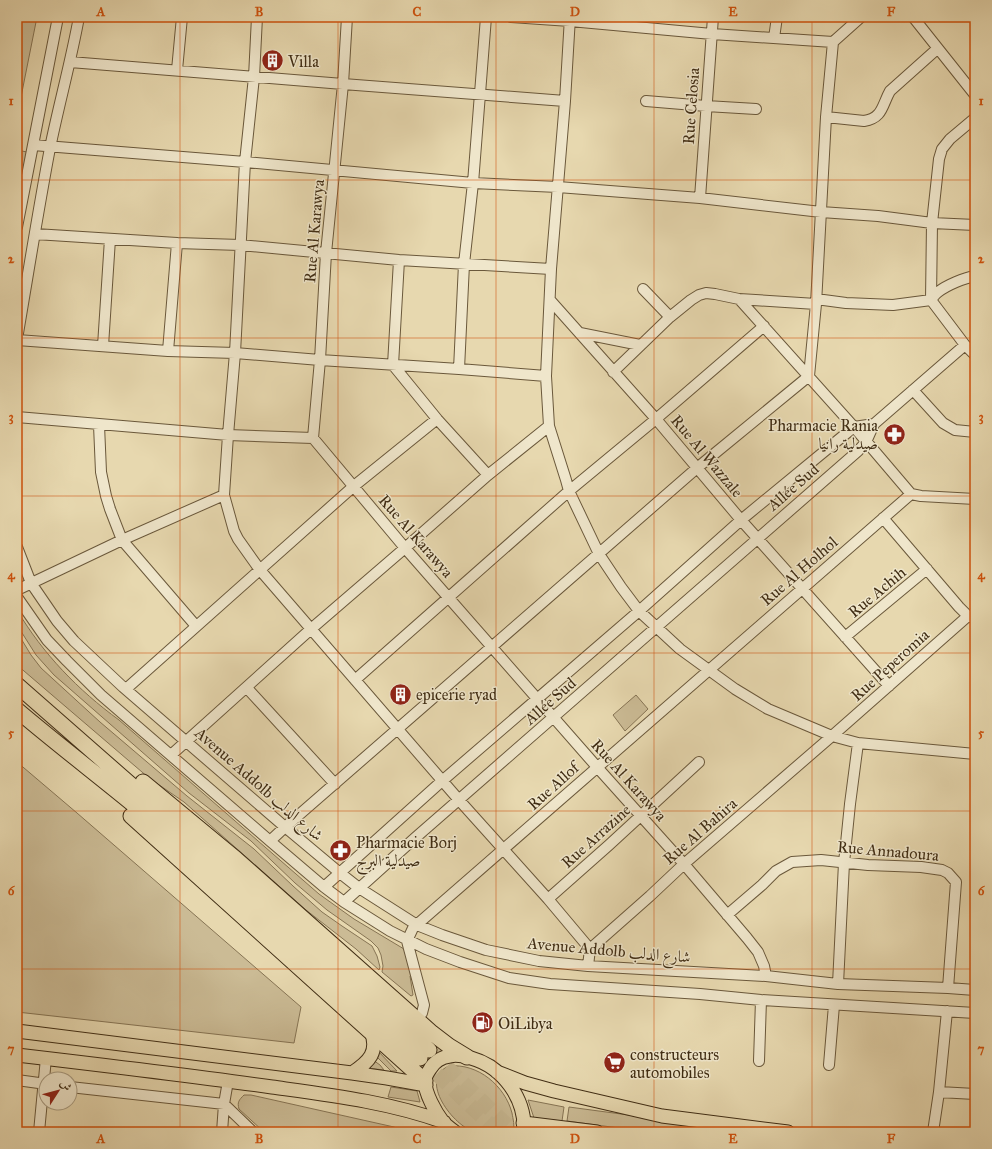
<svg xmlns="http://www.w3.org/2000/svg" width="992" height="1149" viewBox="0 0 992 1149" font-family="'IM FELL Great Primer',Amiri,serif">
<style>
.green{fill:#cbbb95;stroke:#867454}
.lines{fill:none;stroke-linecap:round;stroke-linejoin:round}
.highway-tunnel{stroke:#c6b690;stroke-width:15;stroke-dasharray:15 8;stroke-linecap:butt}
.minor-casing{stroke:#6a583b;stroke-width:12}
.major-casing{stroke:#402d14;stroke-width:15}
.highway-casing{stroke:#402d14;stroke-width:17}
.minor{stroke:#efe6cb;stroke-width:10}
.major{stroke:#e7d8af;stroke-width:13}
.highway{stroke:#e7d8af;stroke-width:15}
.grid{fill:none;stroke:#cf520d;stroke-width:1;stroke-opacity:0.55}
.labels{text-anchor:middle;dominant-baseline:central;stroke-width:3;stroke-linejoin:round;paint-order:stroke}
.poi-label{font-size:16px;fill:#402d14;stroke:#efe6cb;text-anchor:start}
.street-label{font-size:16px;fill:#402d14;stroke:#efe6cb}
.neatline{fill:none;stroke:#cf520d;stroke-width:1.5}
.grid-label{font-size:13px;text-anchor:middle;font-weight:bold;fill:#cf520d}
</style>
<rect width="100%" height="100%" fill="#e7d8af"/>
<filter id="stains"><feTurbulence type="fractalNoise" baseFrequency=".005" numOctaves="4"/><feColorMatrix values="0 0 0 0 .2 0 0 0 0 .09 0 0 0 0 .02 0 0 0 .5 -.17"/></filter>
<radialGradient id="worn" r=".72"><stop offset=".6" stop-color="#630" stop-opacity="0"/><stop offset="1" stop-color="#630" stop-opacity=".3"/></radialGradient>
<path class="green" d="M17,17H37L17,117Z
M17,150L27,152L17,202Z
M17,610C43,654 78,690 119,720L319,894L354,919L404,949L413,974L410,976L413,995L411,996L382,972L383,966L381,955L378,948L371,941L327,910L295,883L251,841L189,793L54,675L36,655L17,625Z
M17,632L31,655L41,668L100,722L187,796L254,849L293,886L322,912L342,926L372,946L377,956L380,967L379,970L356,949L306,910L184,802L149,778L17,665Z
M636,695L648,709L625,731L613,715Z
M17,762L77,813L301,1007L294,1043L17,1012Z
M378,1051L397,1071H391L376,1056Z
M373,1060L380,1065L384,1070L367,1068Z
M449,1066C478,1063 505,1086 512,1113C513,1119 515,1126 513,1132C503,1132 494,1132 484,1132C482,1132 478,1133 475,1132C454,1127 417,1079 449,1066Z
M391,1087L417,1091L420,1102L388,1097Z
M244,1095H251L394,1127L404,1132H264L239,1109C237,1102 239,1100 244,1095Z
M528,1100L564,1107L562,1121L534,1118Z
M569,1107L688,1123L687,1132H648L567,1121Z"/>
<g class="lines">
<path class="highway-tunnel" d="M430,1051L514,1132
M420,1058L498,1132"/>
<defs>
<path id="minor" d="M257,17L254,77L245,162L235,353L228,435L224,495L234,531L238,539L260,570L459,800L548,899L590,949L588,966
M347,17L343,84L326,253L320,360L313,438L405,548L597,767L684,864L747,938L758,952L764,966L766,976
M511,17L570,21L712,34L833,42
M570,17L565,101L551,269L546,376L549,426L566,480L569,491L599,554L621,587L639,611L680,649L735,689L768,709L832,736L858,743L975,754
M913,17L975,95
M774,38L777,17
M70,62L343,84L565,101
M177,70L182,17
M646,101L706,106L756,109
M826,117L864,121C883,118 882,105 890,91L937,49
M975,118L950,139L942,149L939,159L932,223L931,300L965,345L975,355
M33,145L245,162L473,183L558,187L700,198L821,212L878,216L932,223L975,225
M700,198L713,17
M17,227L58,17
M35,234L177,243L240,245L399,260L551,269
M399,260L393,365L437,419L488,475
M643,289L670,317
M739,299L854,427L911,494L921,496L975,499
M816,299L846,303L893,305L931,300C933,297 935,294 938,292C947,285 964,278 975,276
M550,300L656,419L741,520L889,686
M580,333L640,345
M17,339C28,275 38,211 50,148C59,104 71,61 79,17
M17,340L168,351L235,353L320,360L459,369L546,376
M103,346L110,239
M168,351L177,243
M459,369L464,264L473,183L486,17
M613,372L670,317L691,300L699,295L706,293L715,294L739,299L816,304
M913,390L943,423L955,430L975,432
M17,417L228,435L313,438
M99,425L101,472L106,496L110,509L122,540L196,626
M883,518L959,607L968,616L975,618
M17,547L31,583L57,621L74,641L123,687L285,827L340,873L359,888L417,925L442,935L486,950L539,961L588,966L766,976L838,984L948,988L975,990
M17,590L122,540L224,495
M17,597L47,640L67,661L101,695L270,841L324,887L344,902L390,931L426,949L460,962L509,978L550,984L700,994L761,1000L975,1013
M845,637L927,569
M355,680L569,491L656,419L764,326
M247,688L335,784
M126,689L354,486L437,419
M171,755L311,629L405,548L488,475L549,426
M270,841L285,827L697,468L809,376L816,304L826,117L833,42L861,17
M324,887L442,781L639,611L741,520L854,427L874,424
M548,899L609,845L699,762
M344,902L415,838L858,451L866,442L874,424L965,345
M727,915L762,885L776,871L792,862L821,860L868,865L921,867L942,870L948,873L956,882L948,988
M590,949L650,896L684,864L832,736L968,616
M838,984L844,863L850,804L858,743
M417,1019L422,1013L424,1005L407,941L413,928L911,494
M759,1061L761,1000
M829,1065L834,1005
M17,1080L46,1084
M70,1087L224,1104L253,1132
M939,1092L975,1094
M39,1132L46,1058
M222,1132L224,1104L228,1081
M933,1132L939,1092L947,1011"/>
<path id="major" d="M17,1031L352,1073L387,1078L426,1085
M17,1055C102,1065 187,1075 272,1087C330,1095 389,1102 444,1122
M497,1072L525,1083L554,1091L662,1116L788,1132
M352,1073C369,1062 379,1052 371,1031
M524,1123L597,1132
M455,1132C451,1129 447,1126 443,1122C436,1113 424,1092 425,1080C425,1077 428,1072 430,1069C434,1062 442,1057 450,1056C457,1054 464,1056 471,1058C503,1067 526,1099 524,1132"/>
<path id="highway" d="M17,685L252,891L429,1050
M17,710C57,744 99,776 139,809C235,889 327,974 420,1058
M143,782L236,859L432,1033L449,1046L467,1057
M131,816L425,1081
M524,1123L533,1132"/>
</defs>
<use href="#minor" class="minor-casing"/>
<use href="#major" class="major-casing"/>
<use href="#highway" class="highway-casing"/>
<use href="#minor" class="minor"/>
<use href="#major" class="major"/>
<use href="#highway" class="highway"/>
</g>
<path class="grid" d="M180,17V1132M338,17V1132M496,17V1132M654,17V1132M812,17V1132M17,180H975M17,338H975M17,496H975M17,653H975M17,811H975M17,969H975"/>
<defs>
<symbol id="building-disc" viewBox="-11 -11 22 22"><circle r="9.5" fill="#8f2418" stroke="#efe6cb"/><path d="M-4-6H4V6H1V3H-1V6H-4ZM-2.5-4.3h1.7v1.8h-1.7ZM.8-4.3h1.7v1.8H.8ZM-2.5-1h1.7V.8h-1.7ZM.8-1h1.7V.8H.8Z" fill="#fff"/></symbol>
<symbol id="pharmacy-disc" viewBox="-11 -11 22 22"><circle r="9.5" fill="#8f2418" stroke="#efe6cb"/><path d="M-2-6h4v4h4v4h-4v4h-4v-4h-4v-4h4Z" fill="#fff"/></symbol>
<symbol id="fuel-disc" viewBox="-11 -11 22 22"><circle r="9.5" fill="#8f2418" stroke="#efe6cb"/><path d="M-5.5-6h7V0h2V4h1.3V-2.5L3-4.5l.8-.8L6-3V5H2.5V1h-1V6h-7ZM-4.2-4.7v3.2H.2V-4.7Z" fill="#fff"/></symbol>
<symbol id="supermarket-disc" viewBox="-11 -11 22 22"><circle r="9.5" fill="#8f2418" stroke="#efe6cb"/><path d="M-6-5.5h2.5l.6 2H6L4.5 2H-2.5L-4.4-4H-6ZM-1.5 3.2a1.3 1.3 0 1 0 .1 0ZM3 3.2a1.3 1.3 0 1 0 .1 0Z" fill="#fff"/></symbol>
</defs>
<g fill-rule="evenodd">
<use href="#building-disc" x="260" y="48" width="25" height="25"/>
<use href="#pharmacy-disc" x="882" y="422" width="25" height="25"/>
<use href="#building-disc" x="388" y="682" width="25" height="25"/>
<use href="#pharmacy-disc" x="328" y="838" width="25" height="25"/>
<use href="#fuel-disc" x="470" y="1010" width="25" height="25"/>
<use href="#supermarket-disc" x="602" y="1050" width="25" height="25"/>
</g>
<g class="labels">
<g class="poi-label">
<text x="288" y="61">Villa</text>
<text x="878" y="425" text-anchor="end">Pharmacie Rania<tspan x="878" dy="18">صيدلية رانيا</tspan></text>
<text x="416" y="694">epicerie ryad</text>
<text x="356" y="842">Pharmacie Borj<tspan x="356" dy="18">صيدلية البرج</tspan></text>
<text x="498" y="1023">OiLibya</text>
<text x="630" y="1054">constructeurs<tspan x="630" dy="18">automobiles</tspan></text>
</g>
<g class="street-label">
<text transform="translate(691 106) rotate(-86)">Rue Celosia</text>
<text transform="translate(314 231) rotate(-85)">Rue Al Karawya</text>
<text transform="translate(707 456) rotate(50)">Rue Al Wazzale</text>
<text transform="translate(793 487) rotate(-41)">Allée Sud</text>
<text transform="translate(416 536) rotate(49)">Rue Al Karawya</text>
<text transform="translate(799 571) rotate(-41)">Rue Al Holhol</text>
<text transform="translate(877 592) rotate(-40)">Rue Achih</text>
<text transform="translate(890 665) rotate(-42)">Rue Peperomia</text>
<text transform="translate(550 701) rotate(-41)">Allée Sud</text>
<text transform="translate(629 780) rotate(48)">Rue Al Karawya</text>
<text transform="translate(259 784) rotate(41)">Avenue Addolb شارع الدلب</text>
<text transform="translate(553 786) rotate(-42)">Rue Allof</text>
<text transform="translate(700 831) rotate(-41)">Rue Al Bahira</text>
<text transform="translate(596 836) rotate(-42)">Rue Arrazine</text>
<text transform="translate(888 851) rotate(5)">Rue Annadoura</text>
<text transform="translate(609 950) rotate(5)">Avenue Addolb شارع الدلب</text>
</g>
</g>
<rect width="992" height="1149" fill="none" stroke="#e7d8af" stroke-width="44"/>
<g transform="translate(58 1091) rotate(54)"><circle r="19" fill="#efe6cb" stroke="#a99c82"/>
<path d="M0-3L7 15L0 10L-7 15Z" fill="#8f2418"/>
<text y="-6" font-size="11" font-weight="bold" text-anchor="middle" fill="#402d14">ش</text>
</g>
<rect x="22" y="22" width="948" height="1105" class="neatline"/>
<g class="grid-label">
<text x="101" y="16">A</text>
<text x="259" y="16">B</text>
<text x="417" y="16">C</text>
<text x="575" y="16">D</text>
<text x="733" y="16">E</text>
<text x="891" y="16">F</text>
<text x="11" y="105">1</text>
<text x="981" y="105">1</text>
<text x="11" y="263">2</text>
<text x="981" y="263">2</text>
<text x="11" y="421">3</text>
<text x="981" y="421">3</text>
<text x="11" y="579">4</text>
<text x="981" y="579">4</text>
<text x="11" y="737">5</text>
<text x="981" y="737">5</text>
<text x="11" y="895">6</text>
<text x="981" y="895">6</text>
<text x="11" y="1053">7</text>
<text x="981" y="1053">7</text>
<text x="101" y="1143">A</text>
<text x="259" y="1143">B</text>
<text x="417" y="1143">C</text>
<text x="575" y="1143">D</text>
<text x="733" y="1143">E</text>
<text x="891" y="1143">F</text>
</g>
<rect width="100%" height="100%" filter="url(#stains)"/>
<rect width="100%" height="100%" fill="url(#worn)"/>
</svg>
